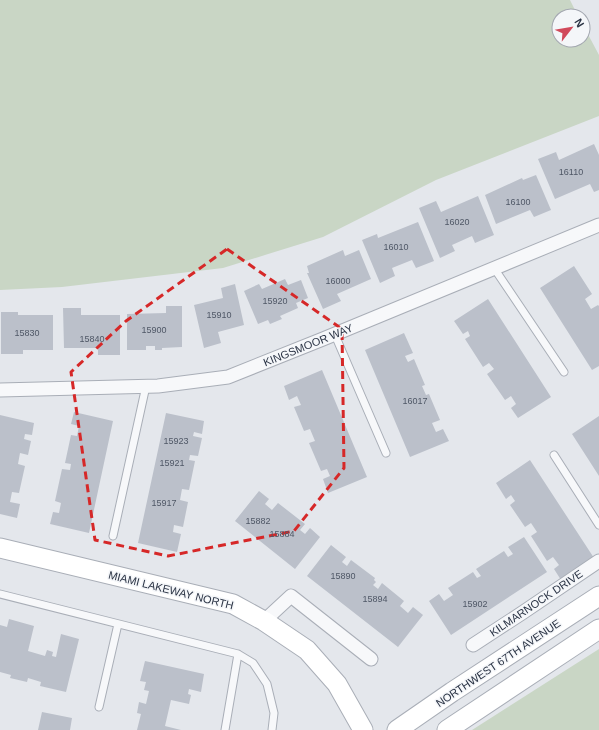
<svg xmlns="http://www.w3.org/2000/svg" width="599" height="730" viewBox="0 0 599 730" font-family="Arial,sans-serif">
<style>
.green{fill:#c9d6c5}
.building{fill:#bbc0ca}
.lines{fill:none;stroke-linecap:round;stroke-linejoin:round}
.lane-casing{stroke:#a9aeb7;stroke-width:9}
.street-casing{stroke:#a9aeb7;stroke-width:15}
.secondary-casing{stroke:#a9aeb7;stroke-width:21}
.lane{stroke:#f7f8fa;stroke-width:7}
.street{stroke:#f7f8fa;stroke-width:13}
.secondary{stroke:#fff;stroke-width:19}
.marked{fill:none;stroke:#d62828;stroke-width:3;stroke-dasharray:8 5;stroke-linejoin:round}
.labels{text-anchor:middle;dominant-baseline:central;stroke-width:3;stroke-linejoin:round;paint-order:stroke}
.number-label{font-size:9px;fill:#4f5766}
.street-label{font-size:11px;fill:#2b3445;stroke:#f4f6f9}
</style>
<rect width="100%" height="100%" fill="#e4e7ec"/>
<path class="green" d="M0,0H570L578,16H559V40H583V25L599,55V116L436,180L323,237L223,268L62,287L0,290Z
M599,649V730H472Z"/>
<path class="building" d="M594,144L599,155V190L594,192L590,184L555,199L538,159L556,152L559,160Z
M536,175L551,210L534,217L530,210L496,224L485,195L522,178L523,180Z
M478,196L494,235L475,243L472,236L452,245L455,251L440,258L419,208L436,201L441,212Z
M418,222L434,261L416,268L412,260L392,268L395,276L380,283L362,240L377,234L378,238Z
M343,250L345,256L359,250L371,279L337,294L341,301L323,309L307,273H309L307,266Z
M574,266L592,294L585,299L591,309L598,305L599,306V366L592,370L540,288Z
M285,279L288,285L301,280L308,298L296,303L298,308L280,316L282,319L270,324L268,320L258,324L244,291L259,284L262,289Z
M235,284L244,325L218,332L221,343L204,348L194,305L223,298L221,288Z
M488,299L551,397L518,418L511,408L516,404L511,396L505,400L487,374L494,369L489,363L483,367L465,339L470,336L468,331L463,334L454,321Z
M166,306H182V347L162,348V350H155V346H146V350H127V314L166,313Z
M63,308H81V315H120V355H98V348H64Z
M1,312H18V315H53V350H23V354H1Z
M404,333L413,353L405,356L408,362L414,359L425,385L422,386L426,395L429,394L440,420L432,423L436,432L443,429L449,441L410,457L365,350Z
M322,370L367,477L328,493L323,479L330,476L327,469L321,471L309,443L315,441L310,429L304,431L294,407L301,405L297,396L289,400L284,386Z
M74,412L113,421L89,533L50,524L53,512L59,513L61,503L55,501L62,469L70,470L71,464L65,463L71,435L77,436L79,426L71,424Z
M166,413L204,421L202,434L194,432L193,436L202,438L198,456L190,455L189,460L195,461L189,490L182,489L180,500L188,502L183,527L174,525L173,532L181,534L177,552L138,543Z
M0,415L34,423L32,435L25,434L24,439L31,441L28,455L20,453L18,464L25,466L19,493L12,492L10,502L20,504L17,518L0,514Z
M599,416V476L572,434Z
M530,460L594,558L561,580L554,569L559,565L553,557L547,561L531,536L537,532L531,523L525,527L510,505L515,501L511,495L506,499L496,483Z
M259,491L269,499L265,504L272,510L278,503L305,524L300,530L305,534L310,528L320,537L295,569L235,521Z
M524,537L547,572L451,635L429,601L439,594L444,601L453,595L448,588L473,572L477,578L481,576L476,569L504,551L508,557L513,554L508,547Z
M331,545L346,557L342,562L347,566L351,560L375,578L374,580L376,582L373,585L378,589L382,583L404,601L400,606L408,613L413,607L423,615L398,647L307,576Z
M9,619L34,626L28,651L45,656L47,650L53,652L52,656L56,657L61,634L79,639L66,692L40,686L41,682L28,678L27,682L10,678L11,675L0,672V625L7,627Z
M145,661L204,674L201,692L189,689L188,694L191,695L189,704L171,700L165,726L181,730H137L141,714L137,713L139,702L146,704L149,691L144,690L146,682L140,681Z
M42,712L72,718L70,730H38Z"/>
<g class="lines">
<defs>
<path id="lane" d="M494,268L564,372
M335,335L386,453
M554,455L599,525
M113,536L146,386
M0,594L238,654L253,663L267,684L274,713L272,730
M99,707L118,624
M225,730L238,654"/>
<path id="street" d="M0,390L158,386L228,377L323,339L599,225
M264,621L291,596L371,659
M473,645L522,613L599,561"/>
<path id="secondary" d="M0,548L233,604L264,621L307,650L337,684L363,730
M397,730L452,692L599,596
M447,730L599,629"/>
</defs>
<use href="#lane" class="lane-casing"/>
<use href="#street" class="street-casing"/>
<use href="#secondary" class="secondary-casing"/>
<use href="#lane" class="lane"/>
<use href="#street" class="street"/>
<use href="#secondary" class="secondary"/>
</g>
<path class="marked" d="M227,249L342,329L344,468L294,531L168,556L95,540L71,372L126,321Z"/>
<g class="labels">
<g class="number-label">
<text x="571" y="172">16110</text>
<text x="518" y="202">16100</text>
<text x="457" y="222">16020</text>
<text x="396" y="247">16010</text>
<text x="338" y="281">16000</text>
<text x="275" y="301">15920</text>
<text x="219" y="315">15910</text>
<text x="154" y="330">15900</text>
<text x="27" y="333">15830</text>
<text x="92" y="339">15840</text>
<text x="415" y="401">16017</text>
<text x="176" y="441">15923</text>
<text x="172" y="463">15921</text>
<text x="164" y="503">15917</text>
<text x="258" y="521">15882</text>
<text x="282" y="534">15884</text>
<text x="343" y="576">15890</text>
<text x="375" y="599">15894</text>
<text x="475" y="604">15902</text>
</g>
<g class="street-label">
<text transform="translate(308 345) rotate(-22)">KINGSMOOR WAY</text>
<text transform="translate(171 590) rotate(14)">MIAMI LAKEWAY NORTH</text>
<text transform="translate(536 603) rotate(-34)">KILMARNOCK DRIVE</text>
<text transform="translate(498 663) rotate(-34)">NORTHWEST 67TH AVENUE</text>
</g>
</g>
<g transform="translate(571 28) rotate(59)"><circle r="19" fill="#f4f6f9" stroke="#a4a8b1"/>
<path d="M0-3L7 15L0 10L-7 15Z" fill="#d1495b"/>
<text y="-6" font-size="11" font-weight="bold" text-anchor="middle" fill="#2b3445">N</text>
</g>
</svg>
